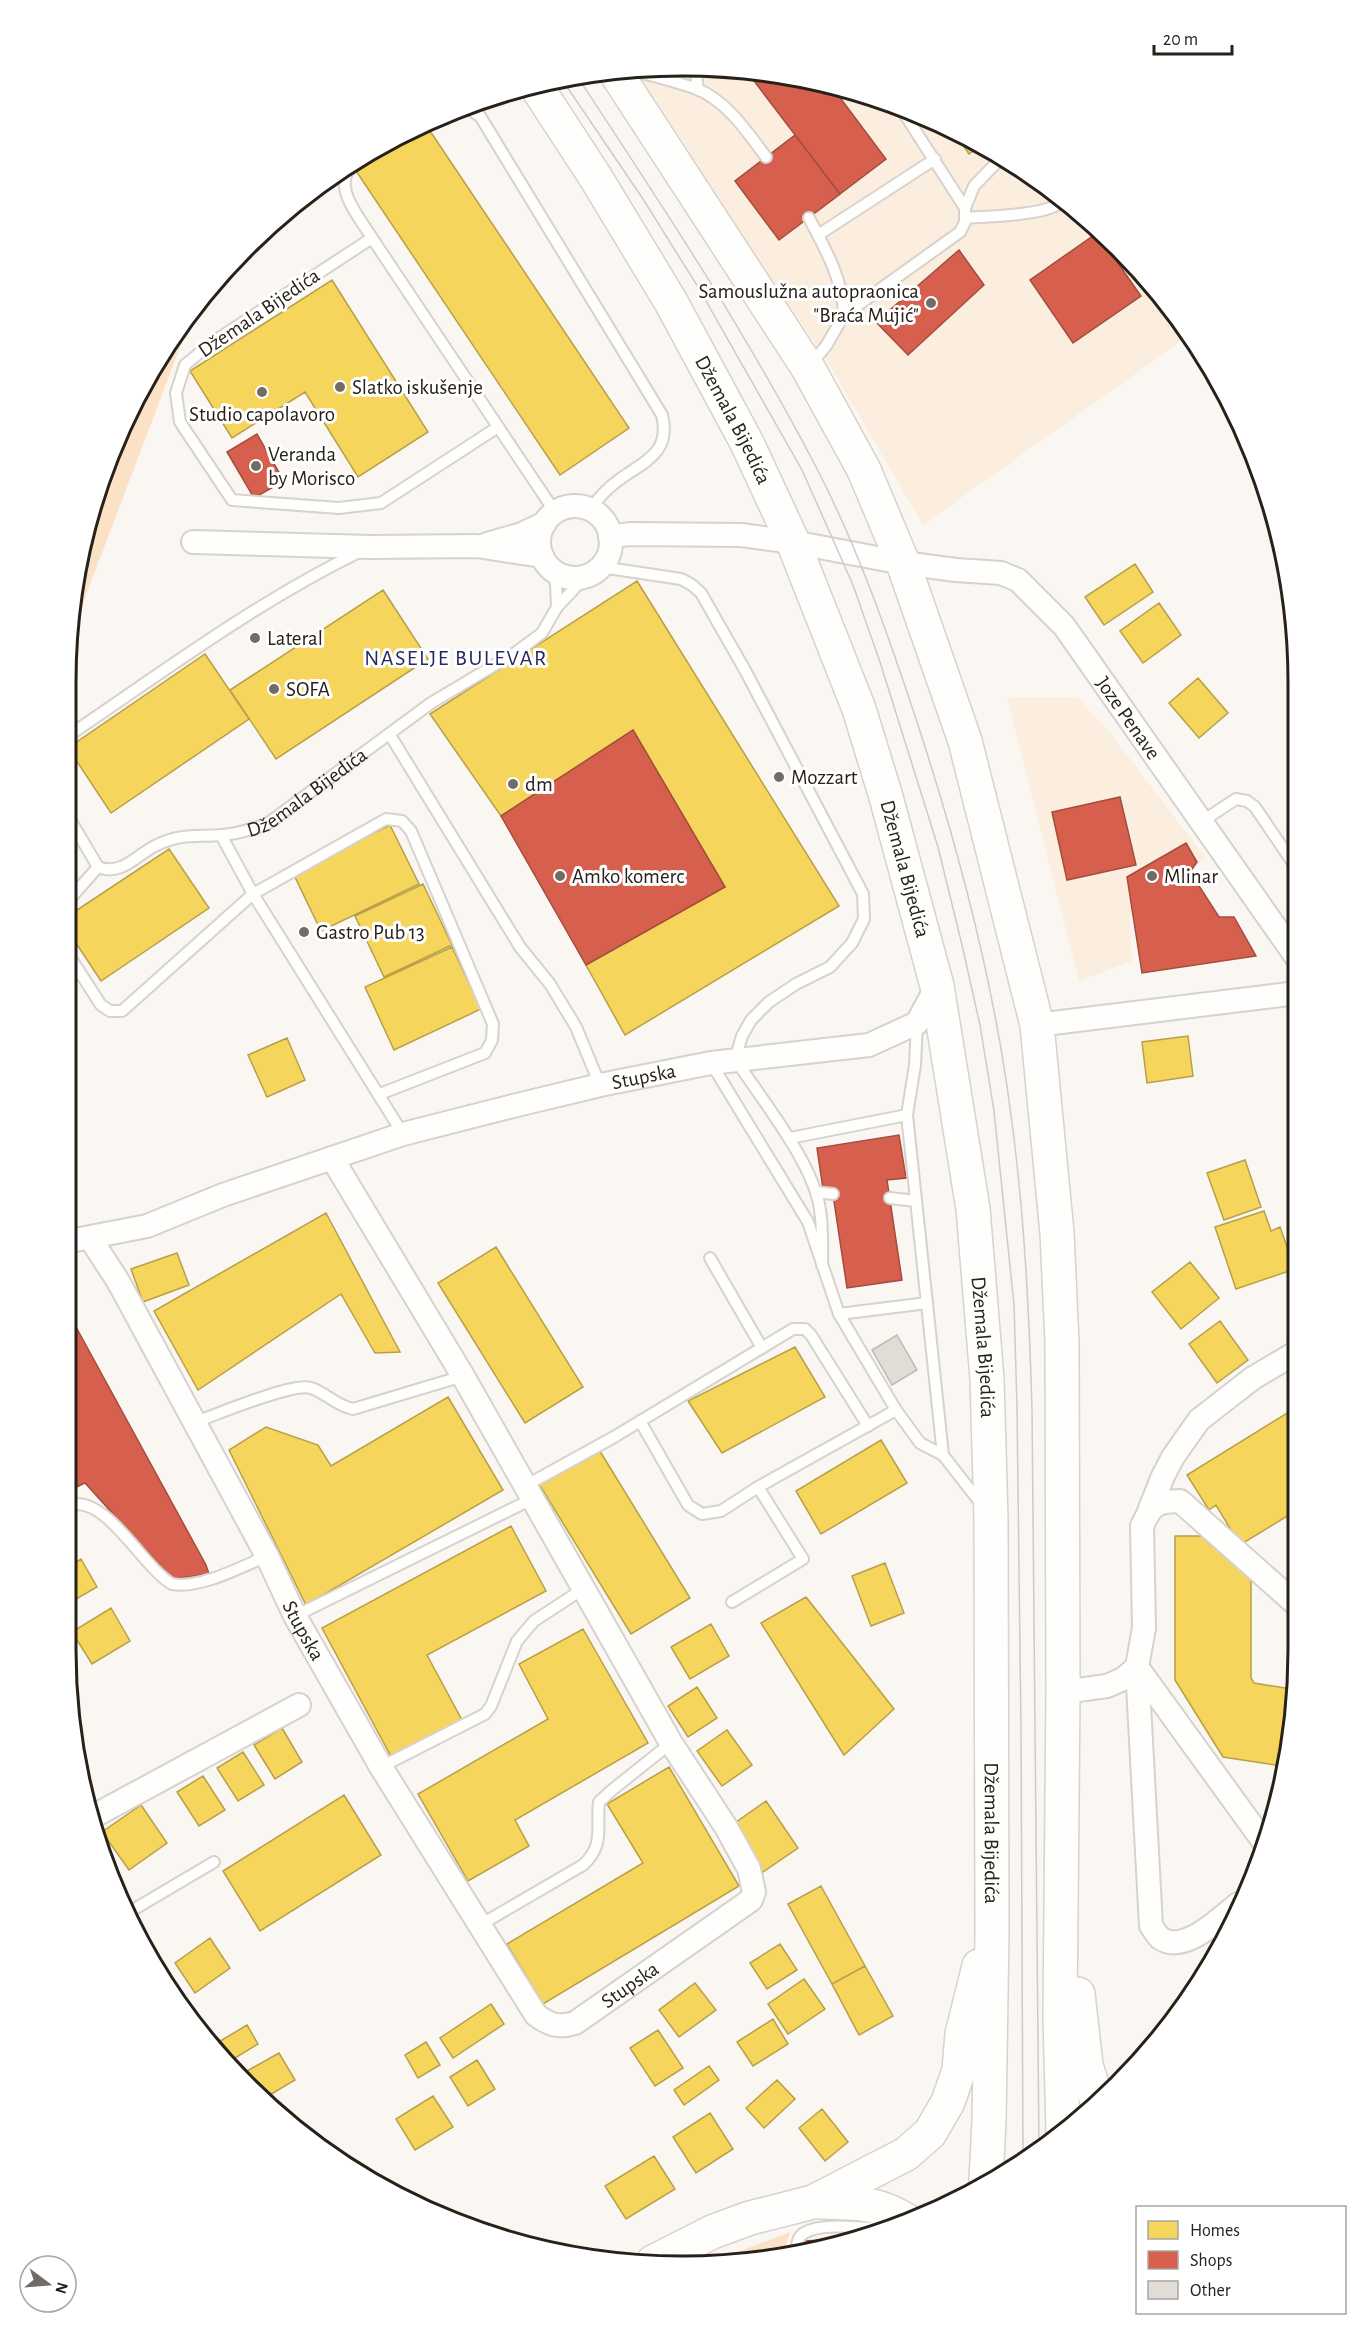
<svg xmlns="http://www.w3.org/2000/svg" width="1364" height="2332" viewBox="0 0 1364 2332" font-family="'Alegreya Sans',sans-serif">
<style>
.built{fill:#fceedf}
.green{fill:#fbe1c5}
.homes{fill:#f6d55c;stroke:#b89f48;stroke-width:1.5}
.shops{fill:#d6604d;stroke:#a24d3e;stroke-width:1.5}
.building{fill:#e2dcd7;stroke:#beb9b4;stroke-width:1.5}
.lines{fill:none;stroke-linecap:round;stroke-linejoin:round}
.lane-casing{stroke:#d7d2cd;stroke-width:14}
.street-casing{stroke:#d7d2cd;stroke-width:26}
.primary-casing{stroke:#d7d2cd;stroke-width:36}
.lane{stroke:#fefefd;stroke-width:10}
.street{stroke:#fefefd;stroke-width:22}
.primary{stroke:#fefefd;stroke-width:33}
.tram{stroke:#ccccca;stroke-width:1.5}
.poi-dot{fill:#716c66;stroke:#fff;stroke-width:2}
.labels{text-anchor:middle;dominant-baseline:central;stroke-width:6;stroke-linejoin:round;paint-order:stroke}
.poi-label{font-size:21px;fill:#27211a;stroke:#fff;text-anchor:start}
.street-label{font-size:21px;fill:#27211a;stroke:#fff}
.neighbourhood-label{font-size:22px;letter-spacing:1.5px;fill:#262862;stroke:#fff}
.rim{fill:none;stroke:#27211a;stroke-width:3}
</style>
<rect width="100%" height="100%" fill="#faf6f2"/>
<path class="built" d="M682,66L802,78L917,113L1024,170L1118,247L1187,337L923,525L826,359L696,172L631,71Z
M1077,697L1111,734L1206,858L1130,915L1132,961L1079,981L1007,698Z"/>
<path class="green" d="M175,333L182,342L67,645L99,484L170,340Z
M790,2232L782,2257L722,2265L706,2264Z"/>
<path class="homes" d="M426,125L629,428L560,475L356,171Z
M954,132L980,146L969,154Z
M332,280L428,432L358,477L305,392L232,438L190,371Z
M1135,564L1153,592L1104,625L1085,597Z
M637,581L839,906L625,1035L586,965L725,887L633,730L501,816L430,714Z
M383,590L428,659L276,759L230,690Z
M1159,603L1181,635L1143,663L1120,631Z
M205,654L249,719L111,813L68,748Z
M1198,678L1228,713L1199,738L1169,703Z
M390,825L419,884L321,931L293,873Z
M169,849L209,908L101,981L68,931V916Z
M423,884L452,945L384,977L355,916Z
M452,947L481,1009L394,1050L365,987Z
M1188,1036L1193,1076L1147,1083L1142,1042Z
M287,1038L305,1080L267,1097L248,1055Z
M1245,1160L1261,1207L1224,1220L1207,1173Z
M1264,1211L1271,1231L1280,1227L1295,1269L1236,1289L1215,1227Z
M326,1213L400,1352L375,1353L341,1294L198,1390L154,1311Z
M496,1247L583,1387L525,1423L438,1283Z
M177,1253L189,1285L143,1302L131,1269Z
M1190,1262L1219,1298L1181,1329L1152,1292Z
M1220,1321L1248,1360L1217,1383L1189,1344Z
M795,1347L825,1397L722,1453L688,1401Z
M448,1397L503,1490L306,1605L229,1450L266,1427L318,1445L331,1466Z
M1297,1407V1510L1240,1545L1216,1505L1209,1510L1187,1475Z
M881,1440L907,1483L821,1534L796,1491Z
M598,1448L690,1598L631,1634L539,1484Z
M511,1526L546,1591L427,1655L463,1722L393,1760L322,1628Z
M1175,1536H1204L1251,1575V1678L1254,1683L1297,1690L1282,1766L1223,1757L1175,1680Z
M81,1559L97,1587L71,1602V1565Z
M885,1563L904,1613L871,1626L852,1576Z
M806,1597L894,1709L844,1755L761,1623Z
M111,1608L130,1641L92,1664L72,1632Z
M711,1624L729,1656L690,1679L671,1647Z
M583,1629L648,1743L515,1820L529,1846L468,1881L418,1794L548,1719L519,1664Z
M697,1687L717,1718L688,1737L668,1706Z
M282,1728L302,1762L275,1779L254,1745Z
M727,1730L752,1765L722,1786L697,1751Z
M243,1752L264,1785L238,1801L217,1768Z
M669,1767L739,1886L543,2004L507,1944L643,1863L607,1804Z
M203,1776L225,1810L199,1826L177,1792Z
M344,1795L381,1855L260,1931L223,1871Z
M766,1801L798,1848L763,1872L732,1825Z
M141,1805L167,1843L129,1870L102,1832Z
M821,1886L865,1966L832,1984L788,1904Z
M210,1938L230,1968L195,1993L175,1963Z
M780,1944L797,1970L767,1989L750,1963Z
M865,1966L893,2016L859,2035L832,1984Z
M804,1979L825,2009L788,2034L768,2004Z
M695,1983L716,2010L679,2037L659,2010Z
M491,2004L504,2024L453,2058L440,2038Z
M773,2019L788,2044L753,2066L737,2042Z
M247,2025L258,2044L227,2063L212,2046Z
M658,2030L683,2068L655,2086L630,2048Z
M426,2042L440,2065L418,2078L405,2055Z
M279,2053L295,2080L263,2099L238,2076Z
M477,2060L495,2089L468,2106L450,2077Z
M709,2066L719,2080L684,2105L674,2090Z
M777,2080L795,2099L764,2128L746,2108Z
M433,2096L453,2127L415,2150L396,2119Z
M822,2109L848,2142L825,2161L799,2128Z
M710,2113L733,2149L696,2173L673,2137Z
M654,2156L675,2189L626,2219L605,2186Z"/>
<path class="shops" d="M748,73L802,78L832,87L886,159L840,194Z
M795,135L840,194L779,240L735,181Z
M1097,233L1141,296L1073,343L1030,280Z
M959,250L984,285L908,355L876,322Z
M257,434L284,481L254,498L227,452Z
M633,730L725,887L586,965L501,816Z
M1120,797L1136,865L1067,880L1052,812Z
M1186,843L1197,862L1190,872L1219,917H1234L1256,956L1142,973L1127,877Z
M899,1135L906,1178L887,1180L902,1280L847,1288L832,1188L823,1189L817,1148Z
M70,1316L206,1565L209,1574L172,1579L85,1483L70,1490Z
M857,2238L805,2253V2241Z"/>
<path class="building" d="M897,1335L917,1370L892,1385L872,1350Z"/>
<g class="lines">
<defs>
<g id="lane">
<path d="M695,67L698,90"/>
<path d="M634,71C654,76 677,82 697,89C727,101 748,133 766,157"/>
<path d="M466,107L480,116L662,415C673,459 634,464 609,488C602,494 596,502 590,509"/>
<path d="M360,159C356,163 350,168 347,173C337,193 362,221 372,238L555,512"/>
<path d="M965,208L974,186L1001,158"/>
<path d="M809,218C825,248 843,280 844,315"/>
<path d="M965,218C986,216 1049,216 1062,201"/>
<path d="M818,235L935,159"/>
<path d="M372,238L210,344L185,365L176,393L180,422L232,500L339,508L381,503L498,427"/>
<path d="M810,365L826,346L844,315L960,232L965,222V208L900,107"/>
<path d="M601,567L681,579L692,585L701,593L746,672L863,894L864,919L852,943L830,967L796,984L769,1002L751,1020L742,1036L735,1059C760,1097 815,1165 820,1210C823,1228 822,1247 822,1265"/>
<path d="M553,570L556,585L557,607"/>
<path d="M390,735L520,947L550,984L576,1027L600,1085"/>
<path d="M68,736C163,672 255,603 359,552"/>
<path id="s1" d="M68,816L98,867C122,877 138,853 157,845C182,833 196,837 222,835C238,834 253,829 267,824L431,703L515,653L542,633L557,607L586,576"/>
<path d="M1201,822L1236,799L1247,801L1255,807L1297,869"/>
<path d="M221,835L253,894L403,1134"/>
<path d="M68,901L98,867"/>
<path d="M68,954L101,1005L110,1011H122L253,894L386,819L402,821L411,831L493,1024L492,1040L485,1053L380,1094"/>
<path d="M917,1024L915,1065L907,1115L943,1455L982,1505"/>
<path d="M711,1063L808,1222L839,1314L896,1410L920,1443L943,1455"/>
<path d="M790,1138L907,1115"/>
<path d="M816,1192L833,1194"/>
<path d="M890,1198L916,1201"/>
<path d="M710,1258L762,1348"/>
<path d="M839,1314L927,1303"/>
<path d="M640,1421L688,1505L702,1514L721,1511L758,1487"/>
<path d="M195,1422C216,1415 293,1382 311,1388C326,1393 335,1405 353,1409L463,1376"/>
<path d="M525,1486L614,1437L793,1329H805L811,1335L868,1426"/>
<path d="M70,1505C106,1494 143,1568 172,1584C200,1589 241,1567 267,1556"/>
<path d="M732,1602L803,1559L758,1487L896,1410"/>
<path d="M295,1616L532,1499"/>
<path d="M381,1767L485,1714L491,1706L517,1641L534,1621L583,1589"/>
<path d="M126,1914L214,1862"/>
<path d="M480,1925L583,1865C605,1845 596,1828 599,1802L612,1790L671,1743"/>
<path d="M797,2255C797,2247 796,2238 804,2233C822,2222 864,2228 886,2229"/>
</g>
<g id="street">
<circle cx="575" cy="542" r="36"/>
<path id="s2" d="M610,537L629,534L741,535L793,542L903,563L956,570L1001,573L1018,580L1064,626L1297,958"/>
<path d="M193,542L370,547L477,546L542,556"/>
<path d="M487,544L522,534L545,523"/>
<path d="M1037,1025L1297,993"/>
<path id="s3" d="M90,1238L118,1281L267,1556L295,1616L381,1767L536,2015C550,2025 558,2028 575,2023L751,1900L754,1892L749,1869L726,1827L671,1743L463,1376L332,1158"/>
<path id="s4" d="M70,1241L147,1226L223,1195L403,1134L513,1106L600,1085L711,1063L869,1045L917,1023L937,986"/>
<path d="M1149,1511L1163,1476L1173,1457L1199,1420L1253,1378L1297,1352"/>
<path d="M1137,1667L1151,1926C1154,1930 1157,1935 1160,1938C1184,1955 1220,1918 1238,1904"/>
<path d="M1137,1667L1266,1845"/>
<path d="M1063,1692L1107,1686L1123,1679L1137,1667L1144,1628L1142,1526C1151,1505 1157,1501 1180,1501L1297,1605"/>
<path d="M92,1817L299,1705"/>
</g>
<g id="primary">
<path d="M616,73L808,368L864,470L903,563L965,741L1037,1025L1057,1233L1062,1342L1063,1692L1060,2017L1063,2133"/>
<path id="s5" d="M536,86L596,178L671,302L747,443L793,542L859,709L886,797L937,986L973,1209L987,1379L991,1519L992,1932L989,2121L986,2180"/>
<path d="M1078,1994L1086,2065L1097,2102"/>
<path d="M818,2202C854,2203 878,2201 909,2222"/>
<path d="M653,2262L712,2232L750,2218L813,2202L906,2154L930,2133L948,2102L959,2070L962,2034L979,1966"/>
</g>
</defs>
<use href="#lane" class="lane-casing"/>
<use href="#street" class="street-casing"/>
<use href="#primary" class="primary-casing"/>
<use href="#lane" class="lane"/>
<use href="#street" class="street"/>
<use href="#primary" class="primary"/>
<path class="tram" d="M577,76C660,202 744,329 814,463C855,541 885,626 913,710C956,839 992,972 1010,1108C1024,1207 1029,1308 1032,1409L1039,2149
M561,78L643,199L698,287L802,470L853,585L880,662L938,847L962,945L980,1025L994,1111L1014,1305L1017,1406L1021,1732L1023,2158"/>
</g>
<g class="poi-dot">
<circle cx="931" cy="303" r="6"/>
<circle cx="340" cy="387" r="6"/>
<circle cx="262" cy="392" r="6"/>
<circle cx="256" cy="466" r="6"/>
<circle cx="255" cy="638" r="6"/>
<circle cx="274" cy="689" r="6"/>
<circle cx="779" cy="777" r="6"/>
<circle cx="513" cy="784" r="6"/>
<circle cx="560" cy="876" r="6"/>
<circle cx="1152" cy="876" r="6"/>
<circle cx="304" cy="932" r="6"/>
</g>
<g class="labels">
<g class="poi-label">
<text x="919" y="291" text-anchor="end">Samouslužna autopraonica<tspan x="919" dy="24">"Braća Mujić"</tspan></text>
<text x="352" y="387">Slatko iskušenje</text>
<text x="262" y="414" text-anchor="middle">Studio capolavoro</text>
<text x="268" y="454">Veranda<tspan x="268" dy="24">by Morisco</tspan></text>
<text x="267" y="638">Lateral</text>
<text x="286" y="689">SOFA</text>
<text x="791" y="777">Mozzart</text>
<text x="525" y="784">dm</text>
<text x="572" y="876">Amko komerc</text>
<text x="1164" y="876">Mlinar</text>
<text x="316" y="932">Gastro Pub 13</text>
</g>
<g class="street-label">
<text transform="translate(259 313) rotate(-34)">Džemala Bijedića</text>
<text stroke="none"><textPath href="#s5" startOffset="388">Džemala Bijedića</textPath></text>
<text stroke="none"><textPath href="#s2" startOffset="590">Joze Penave</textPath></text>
<text stroke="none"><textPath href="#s1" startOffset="288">Džemala Bijedića</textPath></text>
<text stroke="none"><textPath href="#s5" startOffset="870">Džemala Bijedića</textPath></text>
<text stroke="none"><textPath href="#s4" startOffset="598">Stupska</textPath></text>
<text stroke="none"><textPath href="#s5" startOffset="1356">Džemala Bijedića</textPath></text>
<text stroke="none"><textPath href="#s3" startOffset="447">Stupska</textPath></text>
<text stroke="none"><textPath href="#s5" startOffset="1842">Džemala Bijedića</textPath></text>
<text stroke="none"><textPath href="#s3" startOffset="1005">Stupska</textPath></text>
</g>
<g class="neighbourhood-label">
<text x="456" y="658">NASELJE BULEVAR</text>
</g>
</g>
<path d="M0 0H1364V2332H0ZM682 76H682A606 606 0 0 1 1288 682V1650A606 606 0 0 1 682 2256H682A606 606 0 0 1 76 1650V682A606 606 0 0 1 682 76Z" fill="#fff" fill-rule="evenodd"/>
<path class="rim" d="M682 76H682A606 606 0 0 1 1288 682V1650A606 606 0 0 1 682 2256H682A606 606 0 0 1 76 1650V682A606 606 0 0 1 682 76Z"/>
<rect x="1136" y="2206" width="210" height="108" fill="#ffffff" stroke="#a9a6a3" stroke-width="1.5"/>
<rect x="1148" y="2221" width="30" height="18" fill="#f6d55c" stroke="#a9a6a3" stroke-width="1.5"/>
<text x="1190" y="2236" font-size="18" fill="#27211a">Homes</text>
<rect x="1148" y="2251" width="30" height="18" fill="#d6604d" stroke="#a9a6a3" stroke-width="1.5"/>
<text x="1190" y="2266" font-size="18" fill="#27211a">Shops</text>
<rect x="1148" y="2281" width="30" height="18" fill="#e2dcd7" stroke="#a9a6a3" stroke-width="1.5"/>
<text x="1190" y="2296" font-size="18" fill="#27211a">Other</text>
<g transform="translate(48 2284) rotate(106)"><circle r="28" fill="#ffffff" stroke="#a9a6a3" stroke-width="1.5"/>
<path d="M0-4.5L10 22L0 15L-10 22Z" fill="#716c66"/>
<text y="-9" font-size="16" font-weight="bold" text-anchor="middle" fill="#27211a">N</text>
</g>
<path d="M1154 45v9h78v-9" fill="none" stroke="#27211a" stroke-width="3"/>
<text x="1163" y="45" font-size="18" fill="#27211a" stroke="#ffffff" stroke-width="4.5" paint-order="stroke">20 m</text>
</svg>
